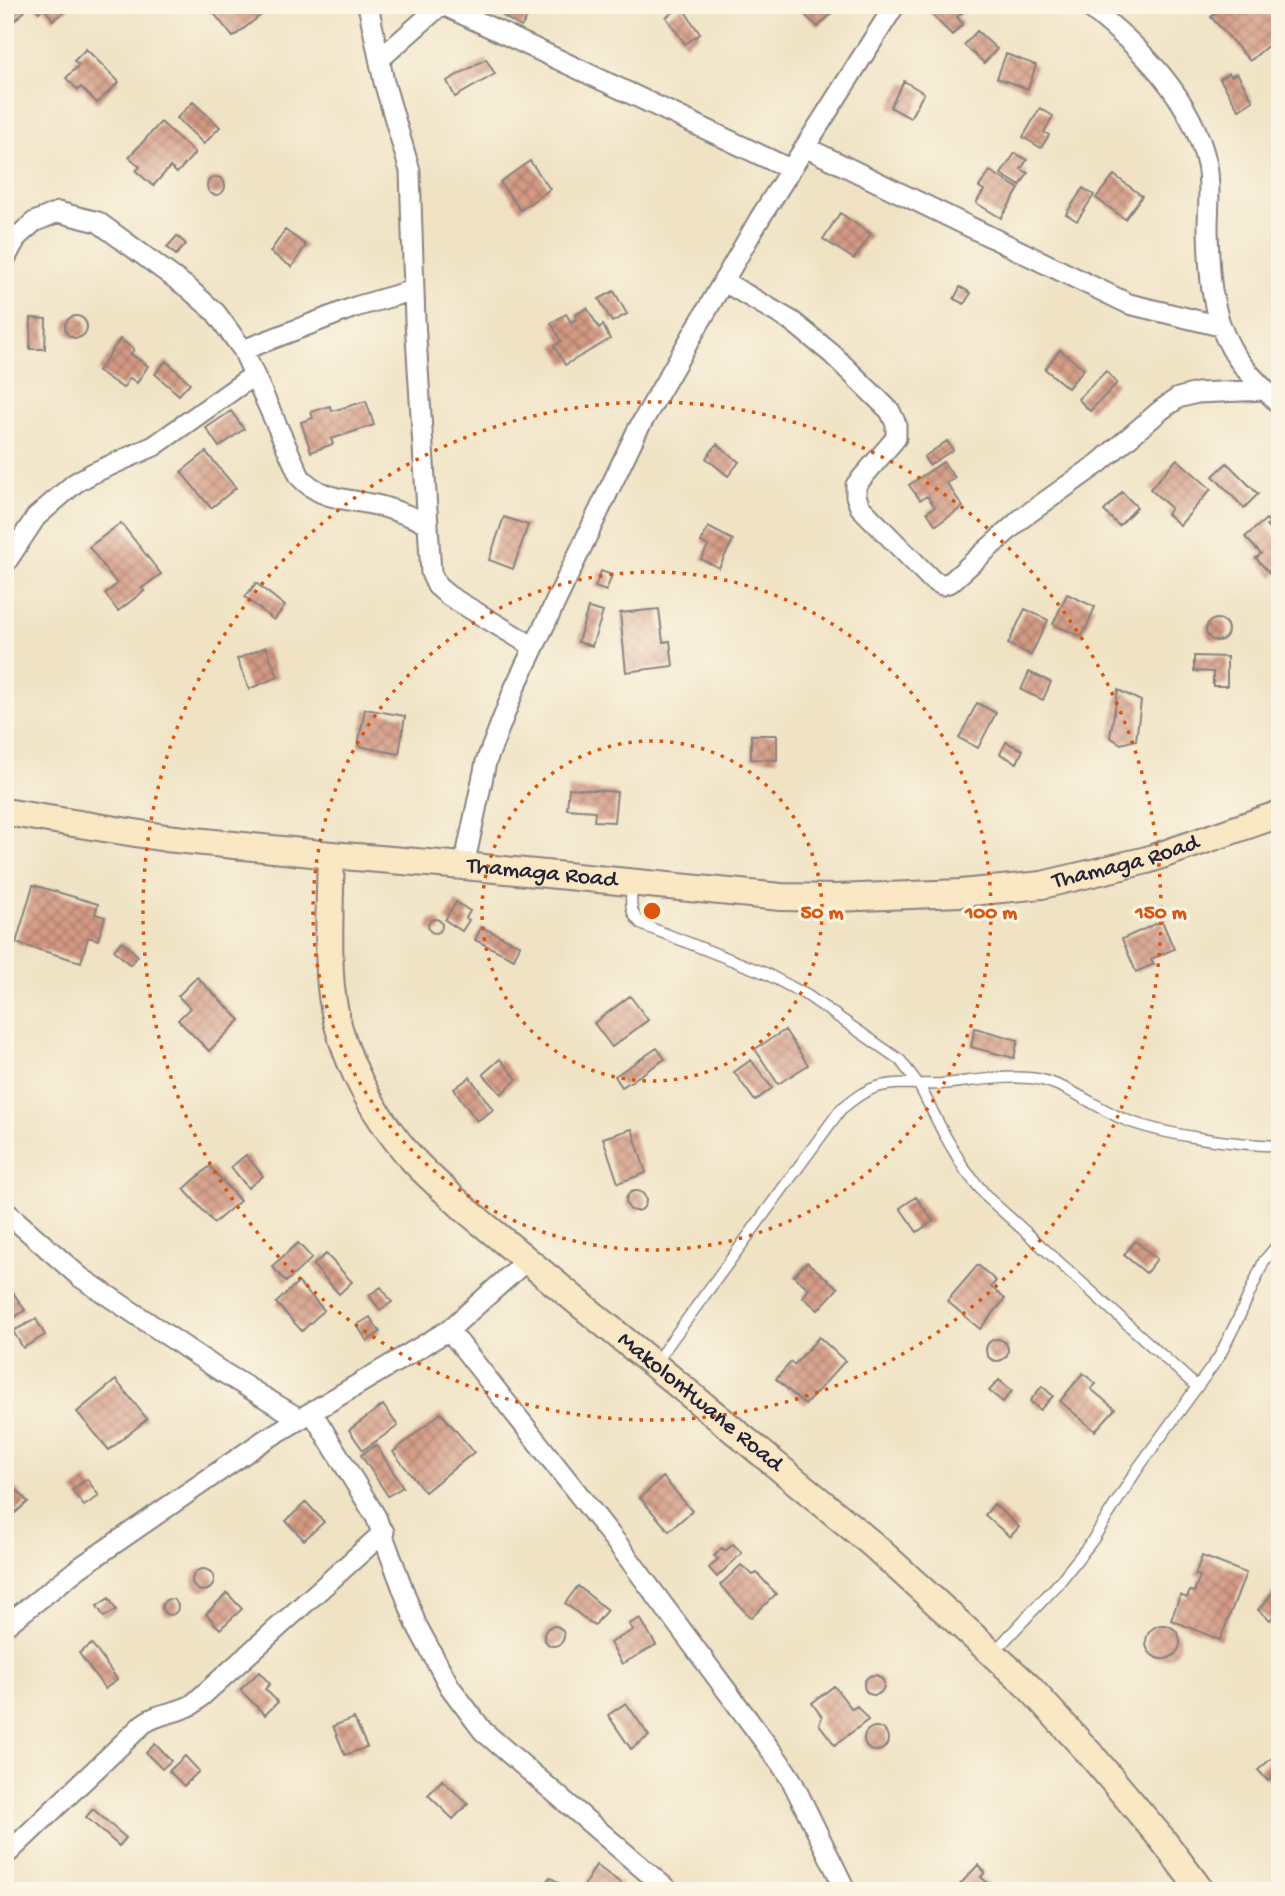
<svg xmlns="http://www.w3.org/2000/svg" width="1285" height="1896" viewBox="0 0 1285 1896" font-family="'Gochi Hand',sans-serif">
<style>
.building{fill:url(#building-cross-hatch)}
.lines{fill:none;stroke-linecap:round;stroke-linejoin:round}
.service-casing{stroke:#898280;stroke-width:13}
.minor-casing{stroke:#898280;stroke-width:23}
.secondary-casing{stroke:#898280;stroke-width:30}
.service{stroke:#fff;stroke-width:10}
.minor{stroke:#fff;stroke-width:19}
.secondary{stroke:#fae7c3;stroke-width:26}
.ring{fill:none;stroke:#de560e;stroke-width:3.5;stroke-dasharray:3.5 7}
.labels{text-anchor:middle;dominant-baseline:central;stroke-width:6;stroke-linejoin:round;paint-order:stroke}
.street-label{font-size:24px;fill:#22223b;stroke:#fcf5e5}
.centre{fill:#de560e;stroke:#fcf5e5;stroke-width:3.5}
.ring-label{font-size:21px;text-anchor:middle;font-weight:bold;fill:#de560e;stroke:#fcf5e5;stroke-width:6;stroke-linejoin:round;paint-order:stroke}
</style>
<defs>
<pattern id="building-cross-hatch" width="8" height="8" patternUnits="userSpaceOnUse" patternTransform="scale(1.75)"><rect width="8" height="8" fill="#d49a83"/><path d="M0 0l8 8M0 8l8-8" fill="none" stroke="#ac7d6c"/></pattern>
</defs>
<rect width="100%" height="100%" fill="#fcf5e5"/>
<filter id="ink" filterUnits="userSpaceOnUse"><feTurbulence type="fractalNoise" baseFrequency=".0143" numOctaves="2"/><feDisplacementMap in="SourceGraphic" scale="14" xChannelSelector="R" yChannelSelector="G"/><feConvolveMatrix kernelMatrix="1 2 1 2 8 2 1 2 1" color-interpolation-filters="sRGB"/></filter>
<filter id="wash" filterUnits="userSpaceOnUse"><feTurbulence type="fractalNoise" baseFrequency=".00686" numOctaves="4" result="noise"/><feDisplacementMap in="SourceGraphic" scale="28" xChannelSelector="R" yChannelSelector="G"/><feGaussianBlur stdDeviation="1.57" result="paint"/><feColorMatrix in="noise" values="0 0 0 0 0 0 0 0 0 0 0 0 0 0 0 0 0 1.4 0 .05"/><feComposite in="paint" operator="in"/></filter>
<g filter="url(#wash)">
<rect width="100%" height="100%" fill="#f0e3c4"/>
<g id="blocks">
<path class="building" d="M5,5H20L25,11L12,23L5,16Z
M34,5H65L68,9L53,20L44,8L39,12Z
M212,5H253L261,15L233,37L209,7Z
M510,5L528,16L521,27L503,16Z
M794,5H821L831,14L818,27Z
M935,5H958L964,11L957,17L963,24L952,35L929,12Z
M1224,5H1261L1280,26V35L1250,61L1211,17Z
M682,7L700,34L685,44L666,17Z
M977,31L997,49L984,63L964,45Z
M86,49L119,82L97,103L81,87L78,90L66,78L79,65L74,61Z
M1006,54L1036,65L1028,89L997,78Z
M486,59L495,74L455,97L447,81Z
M1229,73L1231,76L1237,73L1253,101L1239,110L1220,79Z
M904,81L924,93L910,118L890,107Z
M193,102L220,127L204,144L177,118Z
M1040,108L1053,116L1044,132L1049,135L1041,148L1023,137Z
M161,122L195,153L177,173L170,167L153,186L136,171L140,167L129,157Z
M1015,153L1027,160L1021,169L1028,173L1020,186L1001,174Z
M530,161L550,189L520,210L500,182Z
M990,171L1019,189L1001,218L976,203L984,190L979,187Z
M1114,175L1142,196L1125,219L1096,198Z
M207 186a9 9 0 1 1 18 0a9 9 0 1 1-18 0Z
M1083,188L1094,195L1077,221L1066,214Z
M840,213L871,234L854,259L823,239Z
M285,230L306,245L292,267L270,252Z
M177,236L186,244L176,255L167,247Z
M960,287L971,293L964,304L954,299Z
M614,291L627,314L612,322L599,299Z
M587,308L599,328L603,325L610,339L565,365L554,346L561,341L551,323L566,314L571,322L577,319L575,315Z
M65 327a11 11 0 1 1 22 0a11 11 0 1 1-22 0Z
M31,318L46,319L45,349H30Z
M120,339L134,349L131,354L148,366L137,383L130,378L123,388L98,371Z
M1060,350L1084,369L1068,388L1045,369Z
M166,361L190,383L179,395L155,374Z
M1106,371L1117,383L1090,411L1078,399Z
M366,401L374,425L331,439L333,444L311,452L301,422L313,418L311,412L330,406L332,411Z
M231,411L244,429L219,447L206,428Z
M947,441L953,450L929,465L924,457Z
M717,444L739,462L728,476L706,458Z
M206,452L236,488L211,508L181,472Z
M1177,459L1211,489L1180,525L1167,514L1171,508L1150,489Z
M943,462L955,478L947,483L963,507L936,525L927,512L935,507L927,496L920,500L909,485Z
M1227,463L1258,494L1244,508L1213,476Z
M1122,492L1137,507L1119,526L1104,511Z
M504,517L528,525L513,569L489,560Z
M1266,519L1270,523L1266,526L1277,538L1280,536V571L1273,577L1256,558L1261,554L1245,537Z
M121,523L161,574L142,588L144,591L118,611L105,594L117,584L89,547Z
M708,527L733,540L719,568L701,559L708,546L701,542Z
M601,571L612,575L606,591L595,587Z
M256,583L285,606L274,620L245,597Z
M1067,594L1095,607L1082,637L1053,624Z
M588,608L603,612L592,646L578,642Z
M659,609L663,642L670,641L673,666L626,672L620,613Z
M1025,609L1048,620L1031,655L1008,644Z
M1206 630a11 11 0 1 1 22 0a11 11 0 1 1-22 0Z
M266,647L278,677L249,689L237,659Z
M1194,656L1227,657V686H1213V672L1194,671Z
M1029,672L1051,682L1043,700L1021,690Z
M1118,690L1141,701L1136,740L1121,744L1110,737Z
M977,703L996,713L978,748L959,738Z
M365,709L405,716L399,754L358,746Z
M751,735H777V760L751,759Z
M1006,742L1023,750L1017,763L1000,754Z
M569,788L617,792L614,822L594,821L595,811L567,809Z
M33,885L98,904L95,914L105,917L98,940L88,937L81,962L16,943Z
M456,902L470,911L466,918L469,920L462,931L445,920Z
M428 926a7 7 0 1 1 14 0a7 7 0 1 1-14 0Z
M1162,921L1174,949L1151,959L1154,964L1136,972L1122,939Z
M481,927L520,945L514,959L475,940Z
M122,941L138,956L130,965L114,950Z
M197,977L240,1020L209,1051L178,1020L190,1008L178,996Z
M630,996L648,1020L612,1047L594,1023Z
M975,1028L1018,1040L1014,1058L971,1047Z
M785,1030L808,1065L778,1084L755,1049Z
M657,1048L665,1059L622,1087L615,1076Z
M500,1059L517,1079L501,1094L483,1074Z
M751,1060L772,1088L755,1101L734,1072Z
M470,1077L493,1110L477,1121L454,1089Z
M632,1129L646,1173L618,1183L603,1138Z
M246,1155L263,1176L248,1188L231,1167Z
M210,1166L240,1201L214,1223L184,1189Z
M626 1201a10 10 0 1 1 20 0a10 10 0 1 1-20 0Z
M916,1197L933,1221L917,1232L900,1208Z
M1135,1241L1157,1259L1146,1273L1124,1255Z
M298,1243L312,1258L286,1282L272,1266Z
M326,1254L352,1282L339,1294L313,1265Z
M807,1262L838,1288L818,1310L803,1297L809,1289L794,1276Z
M978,1265L996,1281L991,1287L1005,1299L980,1329L947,1301Z
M5,1281L25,1310L5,1324Z
M298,1282L324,1310L302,1331L276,1303Z
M381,1287L392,1302L380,1310L369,1295Z
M370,1317L380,1332L367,1341L357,1325Z
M36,1319L45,1335L23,1348L13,1331Z
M819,1337L845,1361L805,1405L776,1379L791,1362L794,1365Z
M986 1350a11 11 0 1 1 22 0a11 11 0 1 1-22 0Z
M1083,1373L1096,1384L1091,1389L1115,1409L1095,1431L1060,1401Z
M116,1380L147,1419L109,1450L77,1412Z
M999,1380L1012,1391L1003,1402L989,1391Z
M1042,1386L1053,1396L1040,1410L1030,1401Z
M383,1405L398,1426L363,1450L349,1430Z
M441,1413L474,1452L425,1492L393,1452Z
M376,1445L403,1487L388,1496L361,1455Z
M5,1477L28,1502L15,1513L5,1502Z
M663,1477L692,1511L669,1531L640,1498Z
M87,1479L99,1496L84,1506L72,1490Z
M306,1502L324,1522L304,1540L286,1521Z
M994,1504L1019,1527L1010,1537L985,1515Z
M733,1544L742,1553L717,1577L709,1568L718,1559L714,1556L722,1548L725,1551Z
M1202,1556L1246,1573L1220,1640L1171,1620L1180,1595L1187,1598L1190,1591L1194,1592L1200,1576L1195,1575Z
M741,1565L753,1575L757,1573L776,1594L751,1618L720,1585Z
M192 1580a11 11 0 1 1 22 0a11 11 0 1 1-22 0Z
M578,1586L607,1610L594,1626L565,1603Z
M1276,1589L1280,1592V1608L1270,1620L1258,1610Z
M227,1593L242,1609L220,1629L206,1614Z
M109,1598L116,1610L104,1617L97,1606Z
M162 1607a8 8 0 1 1 16 0a8 8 0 1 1-16 0Z
M640,1618L656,1645L622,1664L610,1643L633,1630L629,1624Z
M1146 1642a17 17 0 1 1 34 0a17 17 0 1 1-34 0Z
M544 1636a10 10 0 1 1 20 0a10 10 0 1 1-20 0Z
M92,1644L117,1679L105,1689L79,1653Z
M259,1672L270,1684L265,1689L278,1702L265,1715L240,1690Z
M864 1685a10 10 0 1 1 20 0a10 10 0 1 1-20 0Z
M834,1686L852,1709L857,1706L868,1720L835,1745L819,1724L822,1717L812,1703Z
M626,1703L649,1736L631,1749L608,1715Z
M354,1718L367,1747L345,1755L333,1726Z
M864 1739a12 12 0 1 1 24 0a12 12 0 1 1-24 0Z
M155,1744L171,1761L162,1769L146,1753Z
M1280,1751V1770L1268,1781L1258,1770Z
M185,1756L199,1771L184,1786L169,1771Z
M442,1780L468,1804L453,1819L428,1795Z
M93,1809L126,1838L119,1846L86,1817Z
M596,1865L622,1884L618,1891H581Z
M978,1865L985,1872L981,1877L996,1891H954Z
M550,1877L563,1886L559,1891H540Z"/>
</g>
</g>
<g filter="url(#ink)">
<use href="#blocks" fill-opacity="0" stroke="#898280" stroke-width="2"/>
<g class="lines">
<defs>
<path id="service" d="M632,884C631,901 628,913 643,925L765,973L808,996L900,1060L919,1085L944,1134L965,1170L988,1198L1197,1387
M655,1363L841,1109C853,1100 863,1091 877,1087C898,1081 920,1085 941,1084C969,1082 1015,1073 1042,1080C1070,1087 1096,1107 1123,1119C1166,1136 1233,1144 1280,1146
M993,1653L1058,1584L1092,1541L1138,1468L1219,1357L1239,1317L1264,1261L1280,1242"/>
<path id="minor" d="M368,5L384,82L410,171L415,321L431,573L437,586L449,596L534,647
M443,5L790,169
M1087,5C1140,47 1192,96 1207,165C1211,184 1208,208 1208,229C1209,269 1210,312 1231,348C1243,370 1263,387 1280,405
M380,59L441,5
M805,147L1129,304L1220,326
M5,259L17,237L34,222L58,212L98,222L188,288L216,313L243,350L300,477C322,501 346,498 376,505C394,509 411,517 428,523
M723,281L793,322L832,354L890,411L896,424V438L856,485V496L860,507L932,580L942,585L951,582L1022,518L1099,463L1161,410L1178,398L1197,393L1265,390
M243,350L355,307L414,290
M5,564L36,517L75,483L93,473L154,446L254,375
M464,866L486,762L515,687L637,431L760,218L895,5
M5,1211L80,1277L219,1370L300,1419
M449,1330L620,1547L781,1764L792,1781L846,1891
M312,1412L376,1517L416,1624L450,1687L483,1731L669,1891
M5,1626L79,1568L263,1441L449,1330L527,1260
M5,1856L143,1724C159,1712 177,1714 193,1704L384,1532"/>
<g id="secondary">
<path id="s1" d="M5,812L166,838L331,855L464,866L781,897L836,898L961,893L1042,885L1147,860L1280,814"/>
<path id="s2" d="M331,855C330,895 328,935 330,974C333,1042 369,1112 415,1162C431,1179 449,1194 466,1210L872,1544L1029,1687L1092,1756L1162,1839L1201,1891"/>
</g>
</defs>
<use href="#service" class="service-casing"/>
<use href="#minor" class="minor-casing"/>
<use href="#secondary" class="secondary-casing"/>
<use href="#service" class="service"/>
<use href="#minor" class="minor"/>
<use href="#secondary" class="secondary"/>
</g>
</g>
<g class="ring">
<circle cx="652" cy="911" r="170"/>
<circle cx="652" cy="911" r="339"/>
<circle cx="652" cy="911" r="509"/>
</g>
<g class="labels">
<g class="street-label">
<text stroke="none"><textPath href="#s1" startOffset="1129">Thamaga Road</textPath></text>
<text stroke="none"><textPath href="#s1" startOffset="541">Thamaga Road</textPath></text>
<text stroke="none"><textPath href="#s2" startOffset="702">Makolontwane Road</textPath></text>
</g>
</g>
<circle cx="652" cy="911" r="10" class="centre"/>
<g class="ring-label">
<text x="822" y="918">50 m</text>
<text x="991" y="918">100 m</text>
<text x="1161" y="918">150 m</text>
</g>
<rect width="1285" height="1896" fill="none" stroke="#fcf5e5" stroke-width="28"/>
</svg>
